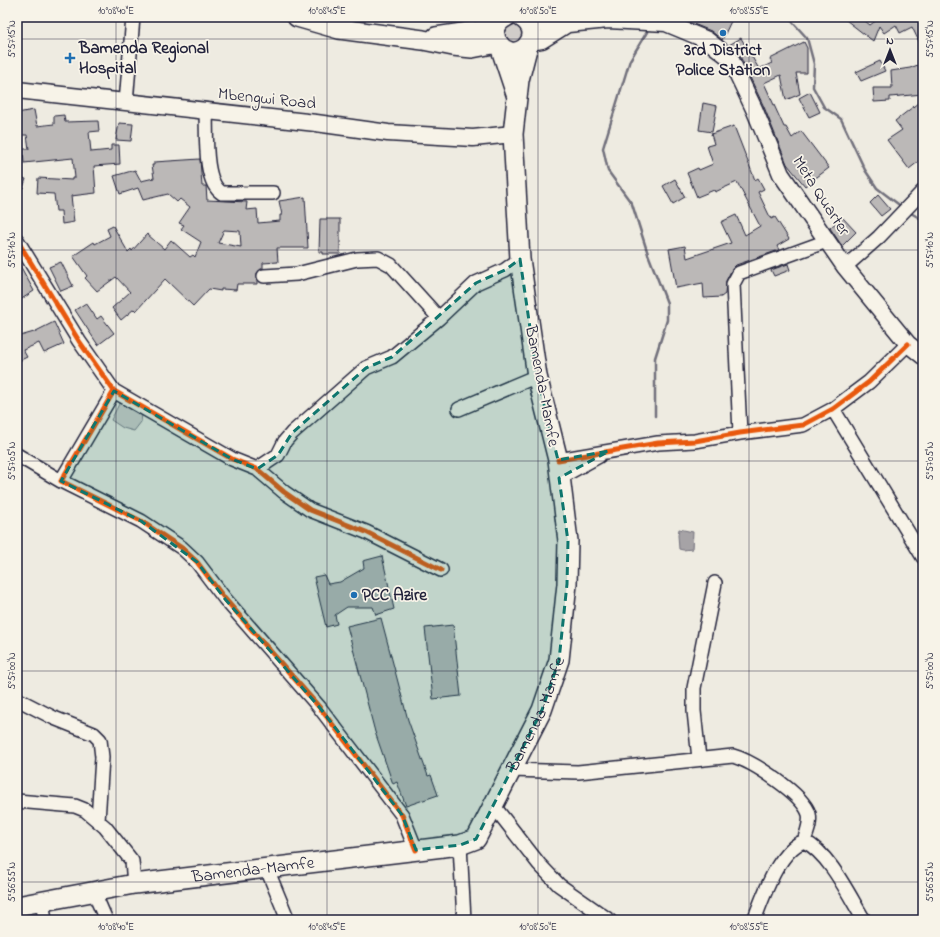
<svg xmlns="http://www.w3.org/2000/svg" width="940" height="937" viewBox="0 0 940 937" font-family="'Indie Flower',sans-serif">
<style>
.green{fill:#d1cdc9;stroke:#7a7882}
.water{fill:#a6a3a6;stroke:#716f7b}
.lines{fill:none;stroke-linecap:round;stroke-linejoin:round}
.stream{stroke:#716f7b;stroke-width:2.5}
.building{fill:#bbb8b7;stroke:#22223b;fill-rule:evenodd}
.minor-casing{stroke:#22223b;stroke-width:16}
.major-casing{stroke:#22223b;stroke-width:19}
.highway-casing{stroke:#22223b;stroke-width:22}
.minor{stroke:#f7f3e8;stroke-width:13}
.major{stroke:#f7f3e8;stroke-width:16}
.highway{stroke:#f7f3e8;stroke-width:19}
.cycleway-casing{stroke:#f7f3e8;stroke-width:8}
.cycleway{stroke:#e8590c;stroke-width:5}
.marked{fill:#0f766e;fill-opacity:0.2;stroke:#0f766e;stroke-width:3;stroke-dasharray:8 5;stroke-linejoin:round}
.ticks{fill:none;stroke:#22223b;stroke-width:1;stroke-opacity:0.45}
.poi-dot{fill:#1f6fb2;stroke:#f7f3e8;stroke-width:1.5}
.labels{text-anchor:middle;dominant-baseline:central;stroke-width:3.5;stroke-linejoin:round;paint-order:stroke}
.poi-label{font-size:17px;font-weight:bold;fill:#22223b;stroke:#f7f3e8;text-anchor:start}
.street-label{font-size:17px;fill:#22223b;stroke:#f7f3e8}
.neatline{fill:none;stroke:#22223b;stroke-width:1.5}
.ticks-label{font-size:10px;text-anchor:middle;fill:#22223b}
</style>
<rect width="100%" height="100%" fill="#eeebe1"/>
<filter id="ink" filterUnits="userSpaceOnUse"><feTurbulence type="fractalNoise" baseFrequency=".025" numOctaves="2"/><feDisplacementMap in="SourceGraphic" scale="8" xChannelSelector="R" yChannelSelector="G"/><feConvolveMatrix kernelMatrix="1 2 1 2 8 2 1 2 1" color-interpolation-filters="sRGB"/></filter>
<g filter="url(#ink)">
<path class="green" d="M512,22L519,23L526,36L514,45L505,39L504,29Z
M120,402L142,414L141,422L134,431L123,428L111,420Z"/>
<path class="water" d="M679,529L693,532L692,549L683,550L679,549L678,535Z"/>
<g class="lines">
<path class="stream" d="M788,17L807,38L814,64L813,87L824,107L841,119L865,170L877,188L902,207
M648,28L647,32L630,60L603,148L608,171L632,204L648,254L667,303V320L655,358V416
M909,212L923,220"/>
</g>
<path class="building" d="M676,17H733L722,40L711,31Z
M842,17H860L870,25L881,17H919L923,25V50L912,27L900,33L896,25L884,33L879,26L873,41Z
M741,38L759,69L772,63L770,59L804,42L807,48V73H796L800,94L786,100L781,75L764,83L784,127H786L792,138L801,131L829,168L805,186L787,164L764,107L739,54L729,45Z
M880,61L885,71L861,81L856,72Z
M923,63V94L890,97V101L874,102L873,88H892L891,71L910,68Z
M810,92L820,112L809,117L799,98Z
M923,99V158L909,169L887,140L902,130L895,121Z
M703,103L717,106L712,132L699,130Z
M34,110L37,126L54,124V116L64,115L65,122L98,121L99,131L89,132L91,152L111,150V145H119L120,164L94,166L96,193L71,196L74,222L62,224L61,211H56L54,194L37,193L38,178L72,180V178H75L73,158L24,163L23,149H29L27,135H17V113Z
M119,123L133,124L131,141L116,140Z
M734,126L755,180L758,178L764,189L758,192L771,219L775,217L789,239L777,246L779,250L736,265L732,269L726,281L725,294L721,297L704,298L703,283L676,288L669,249L685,246L687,258L731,243L721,222L736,215L745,235L760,226L737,182L715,192L714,190L697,197L687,173L698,168L699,170L713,164L707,146L714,144L711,134Z
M200,159L202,186H206L207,200L247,202L246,210L257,209L258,223L280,221V215H282L279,201L305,197L308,248H277L278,262L263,263V268L257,273V284H237L236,290L221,289V291L209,289L193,306L165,279L136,311L134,309L121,320L112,308L130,292L116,277L97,291L85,278L87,276L73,256L94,242L95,244L110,236L107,229L113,226L128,252L131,249L132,251L147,234L164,249L171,240L190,257L193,255L195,257L201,242L181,229L184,225L179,223L190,207L180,199L177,202L168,194L143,200L138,188L120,194L114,176L135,170L141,181L154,178L152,165H154V162ZM224,230L240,231L241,247L218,243Z
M17,177L26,179L23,188L17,187Z
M675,179L685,197L673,204L663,186Z
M878,195L890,209L881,216L870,203Z
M842,217L856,232L842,246L830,228Z
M320,219H340V254H323V252H319Z
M17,260L34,291L17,302Z
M61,262L73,286L61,291L49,267Z
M788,264L790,270L774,276L771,270Z
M86,303L97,319L101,316L114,333L98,345L75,310Z
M54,322L64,344L44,353L39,343L23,350L27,357L17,362V337L34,332Z
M382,556L394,609L376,615L373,607H347L335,615L337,624L326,627L314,577L324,575L328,584L340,582L364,568L363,561Z
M381,618L408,720L428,776L431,775L438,795L406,806L397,782L393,784L375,732L347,626Z
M453,625L461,696L433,699L425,628Z"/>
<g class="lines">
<defs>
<path id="minor" d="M126,103L133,17
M206,111C207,132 203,182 222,193H273
M17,240L79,341L114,391L232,459L257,469L284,492L310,510L366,532L441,570
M845,267L879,237L923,191
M264,276L297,274L357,259L378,258L391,265L439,318
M114,391L61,481L141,521L182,548L197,562L225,599L320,708L402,815L416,850
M459,409L537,376
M833,409L923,557
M740,433L733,284L739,273L827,241
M17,455L61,481
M558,460L658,443L695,441L740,433L803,425L833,409L869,382L908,344
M257,469L278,455L285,441L292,433L366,368L392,357L439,318L476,283L505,270L520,259
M559,478L599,456
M17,699L54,718L94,734L100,740L102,757L98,821
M699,759L694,711V688L715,583
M511,770L578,772L733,756C752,761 803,794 809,814C811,823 807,832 804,841
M17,801L75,806L85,810L105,827L132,861L134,884
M493,805L539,864L559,885L609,920
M460,845L464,920
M267,869L288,920
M93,890L106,920
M42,900L45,920
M754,920C764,895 778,851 804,841C830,854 849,896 864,920"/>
<path id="major" d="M528,23L558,25L608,20L666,23L707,40L730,58L755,111L781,174L845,267L908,344L923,356
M530,42L542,40L569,23
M17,90L316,123L388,133L473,138L513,134"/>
<g id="highway">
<path d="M297,17L339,29L423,40L453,46L472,48L498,43"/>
<path d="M506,17C480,30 505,64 525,48C529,44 532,40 532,34C532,26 528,21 521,17"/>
<path d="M436,37L496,28"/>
<path d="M500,46L516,94"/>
<path id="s1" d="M17,906L134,884L460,845L476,839L542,710L559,660L567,584L568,541L558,460L537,376L520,259L513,134L519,80L528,45"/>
</g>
</defs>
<use href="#minor" class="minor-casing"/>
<use href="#major" class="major-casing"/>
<use href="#highway" class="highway-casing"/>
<use href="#minor" class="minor"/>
<use href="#major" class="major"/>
<use href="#highway" class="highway"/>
<defs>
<path id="cycleway" d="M17,240L79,341L114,391L232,459L257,469L284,492L310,510L366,532L441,570
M114,391L61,481L141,521L182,548L197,562L225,599L320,708L402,815L416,850
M558,460L658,443L695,441L740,433L803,425L833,409L869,382L908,344"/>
</defs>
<use href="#cycleway" class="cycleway-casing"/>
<use href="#cycleway" class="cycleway"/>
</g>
</g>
<path class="marked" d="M520,259L537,376L558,460L609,451L559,478L568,541L567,584L559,660L542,710L476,839L460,845L416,850L402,815L320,708L225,599L197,562L141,521L61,481L114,391L232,459L257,469L278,455L292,433L366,368L392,357L476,283L505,270Z"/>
<path class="ticks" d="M116,17V920M327,17V920M538,17V920M749,17V920M17,39H923M17,250H923M17,461H923M17,671H923M17,882H923"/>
<g class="poi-dot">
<circle cx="723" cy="33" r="4"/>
<path d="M68 52h4v4h4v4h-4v4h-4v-4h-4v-4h4z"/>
<circle cx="354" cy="595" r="4"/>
</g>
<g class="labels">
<g class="poi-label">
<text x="79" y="48">Bamenda Regional<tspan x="79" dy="20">Hospital</tspan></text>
<text x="723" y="50" text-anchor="middle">3rd District<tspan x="723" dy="20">Police Station</tspan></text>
<text x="362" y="595">PCC Azire</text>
</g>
<g class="street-label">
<text transform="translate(267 99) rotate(6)">Mbengwi Road</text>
<text transform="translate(821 196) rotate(57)">Meta Quarter</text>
<text transform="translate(542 386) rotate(79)">Bamenda-Mamfe</text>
<text stroke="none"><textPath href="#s1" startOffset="603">Bamenda-Mamfe</textPath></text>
<text stroke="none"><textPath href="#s1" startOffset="239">Bamenda-Mamfe</textPath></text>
</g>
</g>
<rect width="940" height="937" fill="none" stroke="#f7f3e8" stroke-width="44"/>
<g transform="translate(890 50)" stroke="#f7f3e8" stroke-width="3" paint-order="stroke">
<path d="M0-3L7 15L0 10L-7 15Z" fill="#22223b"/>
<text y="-6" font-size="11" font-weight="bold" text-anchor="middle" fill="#22223b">N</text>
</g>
<rect x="22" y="22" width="896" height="893" class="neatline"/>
<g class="ticks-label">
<text x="116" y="14">10°08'40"E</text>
<text x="327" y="14">10°08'45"E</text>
<text x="538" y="14">10°08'50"E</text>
<text x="749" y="14">10°08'55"E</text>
<text transform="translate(11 39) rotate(-90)" y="4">5°57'15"N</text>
<text transform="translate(929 39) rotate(-90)" y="4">5°57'15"N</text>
<text transform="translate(11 250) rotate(-90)" y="4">5°57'10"N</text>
<text transform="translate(929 250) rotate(-90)" y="4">5°57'10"N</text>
<text transform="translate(11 461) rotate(-90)" y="4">5°57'05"N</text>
<text transform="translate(929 461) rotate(-90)" y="4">5°57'05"N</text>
<text transform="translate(11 671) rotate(-90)" y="4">5°57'00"N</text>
<text transform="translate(929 671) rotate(-90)" y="4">5°57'00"N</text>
<text transform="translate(11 882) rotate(-90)" y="4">5°56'55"N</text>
<text transform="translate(929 882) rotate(-90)" y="4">5°56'55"N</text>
<text x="116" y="930">10°08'40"E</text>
<text x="327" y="930">10°08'45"E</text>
<text x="538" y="930">10°08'50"E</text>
<text x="749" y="930">10°08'55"E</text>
</g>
</svg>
